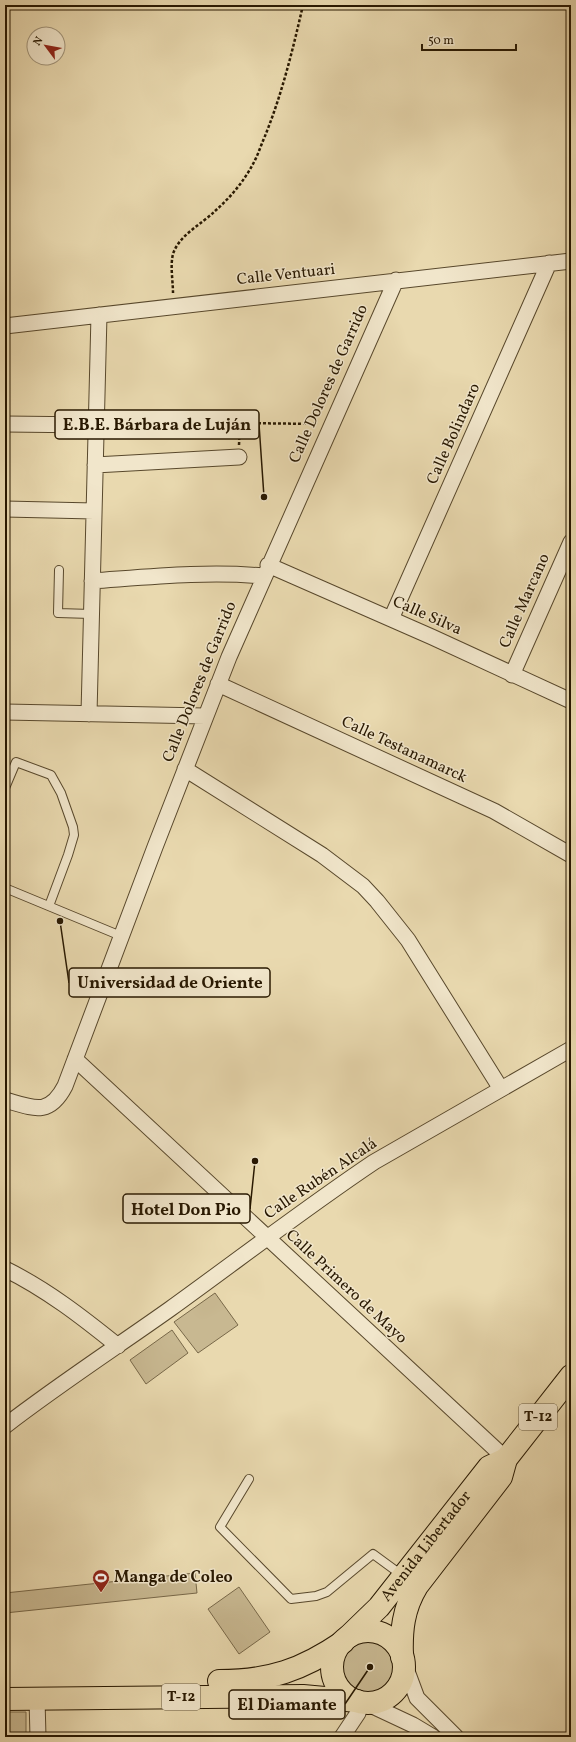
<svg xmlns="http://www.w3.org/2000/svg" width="576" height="1742" viewBox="0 0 576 1742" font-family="Vollkorn,serif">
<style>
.green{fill:#c8b891;stroke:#786849}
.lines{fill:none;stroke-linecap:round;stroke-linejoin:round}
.service-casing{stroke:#58482c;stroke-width:10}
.minor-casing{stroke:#58482c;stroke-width:17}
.trunk-casing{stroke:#281801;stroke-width:24}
.path{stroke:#281801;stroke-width:2.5;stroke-dasharray:3 2;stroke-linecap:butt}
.service{stroke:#f1e6cb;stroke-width:8}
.minor{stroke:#f1e6cb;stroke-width:15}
.trunk{stroke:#e9d9af;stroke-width:22}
.labels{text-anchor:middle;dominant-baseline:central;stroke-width:3;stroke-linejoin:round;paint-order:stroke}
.shield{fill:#f1e6cb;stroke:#64563e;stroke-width:1}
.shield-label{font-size:15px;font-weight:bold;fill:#281801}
.street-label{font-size:16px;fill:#281801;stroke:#f1e6cb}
.poi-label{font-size:16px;font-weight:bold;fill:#281801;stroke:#f1e6cb;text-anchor:start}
.leader{fill:none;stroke:#281801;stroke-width:1.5}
.callout-dot{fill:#281801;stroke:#f1e6cb;stroke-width:1.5}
.callout{fill:#f1e6cb;stroke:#281801;stroke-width:1.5}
.callout-label{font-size:17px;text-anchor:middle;font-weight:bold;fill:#281801}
</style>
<rect width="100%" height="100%" fill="#e9d9af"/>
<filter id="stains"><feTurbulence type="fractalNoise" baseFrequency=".005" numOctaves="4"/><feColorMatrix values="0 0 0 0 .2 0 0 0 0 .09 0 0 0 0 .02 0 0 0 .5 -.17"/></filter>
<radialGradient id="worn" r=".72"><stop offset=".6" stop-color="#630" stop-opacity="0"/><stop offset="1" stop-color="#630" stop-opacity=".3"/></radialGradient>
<path class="green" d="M215,1293L238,1325L198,1353L174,1322Z
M172,1330L188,1353L146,1384L130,1360Z
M195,1573L197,1593L5,1613V1593Z
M239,1587L270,1632L239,1654L208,1609Z
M339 1667a29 29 0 1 1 58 0a29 29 0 1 1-58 0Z
M5,1712H26V1737H5Z"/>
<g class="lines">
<defs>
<path id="service" d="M59,570L58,613L91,614
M5,788L16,762L51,775L61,793L73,827L74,835L68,855L49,906
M5,888L121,936
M249,1479L220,1527L291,1599L316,1596L327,1592L373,1554L403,1576"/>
<path id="minor" d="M5,326L571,261
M5,424L96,425
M95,465L239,457
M5,509L94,511
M268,565L432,637L571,701
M92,581C149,577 206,571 263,576
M391,619L549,263
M512,675L571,542
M218,684L494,811L571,855
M5,712L205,716
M89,714L99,315
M185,769L322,855L363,886L377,901L408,940L501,1089
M75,1059L506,1459
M5,1100C33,1108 49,1117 65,1086L155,847L229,657L396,280
M5,1269C46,1289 82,1317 118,1346
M5,1426C58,1385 115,1348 170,1309C238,1260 304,1209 374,1162L571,1049
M404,1663L417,1698L456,1737
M37,1699L38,1737
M364,1702L413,1725L433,1737
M342,1737L358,1713L361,1702"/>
<g id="trunk">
<circle cx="368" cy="1667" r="36"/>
<path id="s1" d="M348,1637L379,1607L489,1467L506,1459"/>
<path d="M402,1657C401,1631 403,1609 417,1586L501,1477L506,1459L571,1376"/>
<path d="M219,1681C270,1681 302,1670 343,1642"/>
<path d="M5,1699L303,1696L357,1701"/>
</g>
</defs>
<use href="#service" class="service-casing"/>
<use href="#minor" class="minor-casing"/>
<use href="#trunk" class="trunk-casing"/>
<path class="path" d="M173,293C173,281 170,266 173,254C179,235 202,224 215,211C230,198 244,181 253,164C258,155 261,145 265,136C282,94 293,49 303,5
M239,445L240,423L318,424"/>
<use href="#service" class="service"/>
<use href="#minor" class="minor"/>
<use href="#trunk" class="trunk"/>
</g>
<defs>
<symbol id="stadium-pin" viewBox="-11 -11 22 30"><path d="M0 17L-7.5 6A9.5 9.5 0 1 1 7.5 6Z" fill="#8f2418" stroke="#f1e6cb"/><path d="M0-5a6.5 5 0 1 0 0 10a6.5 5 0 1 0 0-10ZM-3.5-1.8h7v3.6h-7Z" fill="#fff"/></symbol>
</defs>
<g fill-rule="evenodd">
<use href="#stadium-pin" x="91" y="1568" width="20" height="27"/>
</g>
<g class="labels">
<g class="shield">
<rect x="519" y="1404" width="38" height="26" rx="3"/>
<rect x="162" y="1684" width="38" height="26" rx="3"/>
</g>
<g class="shield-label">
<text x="538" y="1417">T-12</text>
<text x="181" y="1697">T-12</text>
</g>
<g class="street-label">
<text transform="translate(286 275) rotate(-6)">Calle Ventuari</text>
<text transform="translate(329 384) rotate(-66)">Calle Dolores de Garrido</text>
<text transform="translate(454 434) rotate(-66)">Calle Bolindaro</text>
<text transform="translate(525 601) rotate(-66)">Calle Marcano</text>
<text transform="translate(427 616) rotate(24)">Calle Silva</text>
<text transform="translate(200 682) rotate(-68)">Calle Dolores de Garrido</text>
<text transform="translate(404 750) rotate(25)">Calle Testanamarck</text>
<text transform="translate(321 1179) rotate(-34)">Calle Rubén Alcalá</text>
<text transform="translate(346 1287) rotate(43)">Calle Primero de Mayo</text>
<text stroke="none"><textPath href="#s1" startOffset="120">Avenida Libertador</textPath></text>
</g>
<g class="poi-label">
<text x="114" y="1578">Manga de Coleo</text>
</g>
</g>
<path class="leader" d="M264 497L259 424M60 921L69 983M255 1161L250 1209M370 1667L345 1704"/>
<g class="callout-dot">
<circle cx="264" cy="497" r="4"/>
<circle cx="60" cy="921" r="4"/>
<circle cx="255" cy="1161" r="4"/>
<circle cx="370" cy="1667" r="4"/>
</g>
<g class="callout">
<rect x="55" y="410" width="204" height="29" rx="4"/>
<rect x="69" y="968" width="201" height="29" rx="4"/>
<rect x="123" y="1194" width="127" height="29" rx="4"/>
<rect x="229" y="1690" width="116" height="29" rx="4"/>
</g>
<g class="callout-label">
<text x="157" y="430">E.B.E. Bárbara de Luján</text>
<text x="170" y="988">Universidad de Oriente</text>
<text x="186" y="1215">Hotel Don Pio</text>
<text x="287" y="1710">El Diamante</text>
</g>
<rect width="576" height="1742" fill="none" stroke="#e9d9af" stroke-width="20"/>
<rect x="6" y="6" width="564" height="1730" fill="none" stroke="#281801" stroke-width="2"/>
<rect x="10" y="10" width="556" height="1722" fill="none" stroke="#281801"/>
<g transform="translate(46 46) rotate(302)"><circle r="19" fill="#f1e6cb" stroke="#a1947a"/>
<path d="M0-3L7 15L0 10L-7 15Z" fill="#8f2418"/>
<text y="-6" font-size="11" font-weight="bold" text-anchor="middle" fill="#281801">N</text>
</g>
<path d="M422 44v6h94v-6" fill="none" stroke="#281801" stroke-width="2"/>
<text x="428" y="44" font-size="12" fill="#281801" stroke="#f1e6cb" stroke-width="3" paint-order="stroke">50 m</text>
<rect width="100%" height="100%" filter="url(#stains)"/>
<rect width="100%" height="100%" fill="url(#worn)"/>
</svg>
